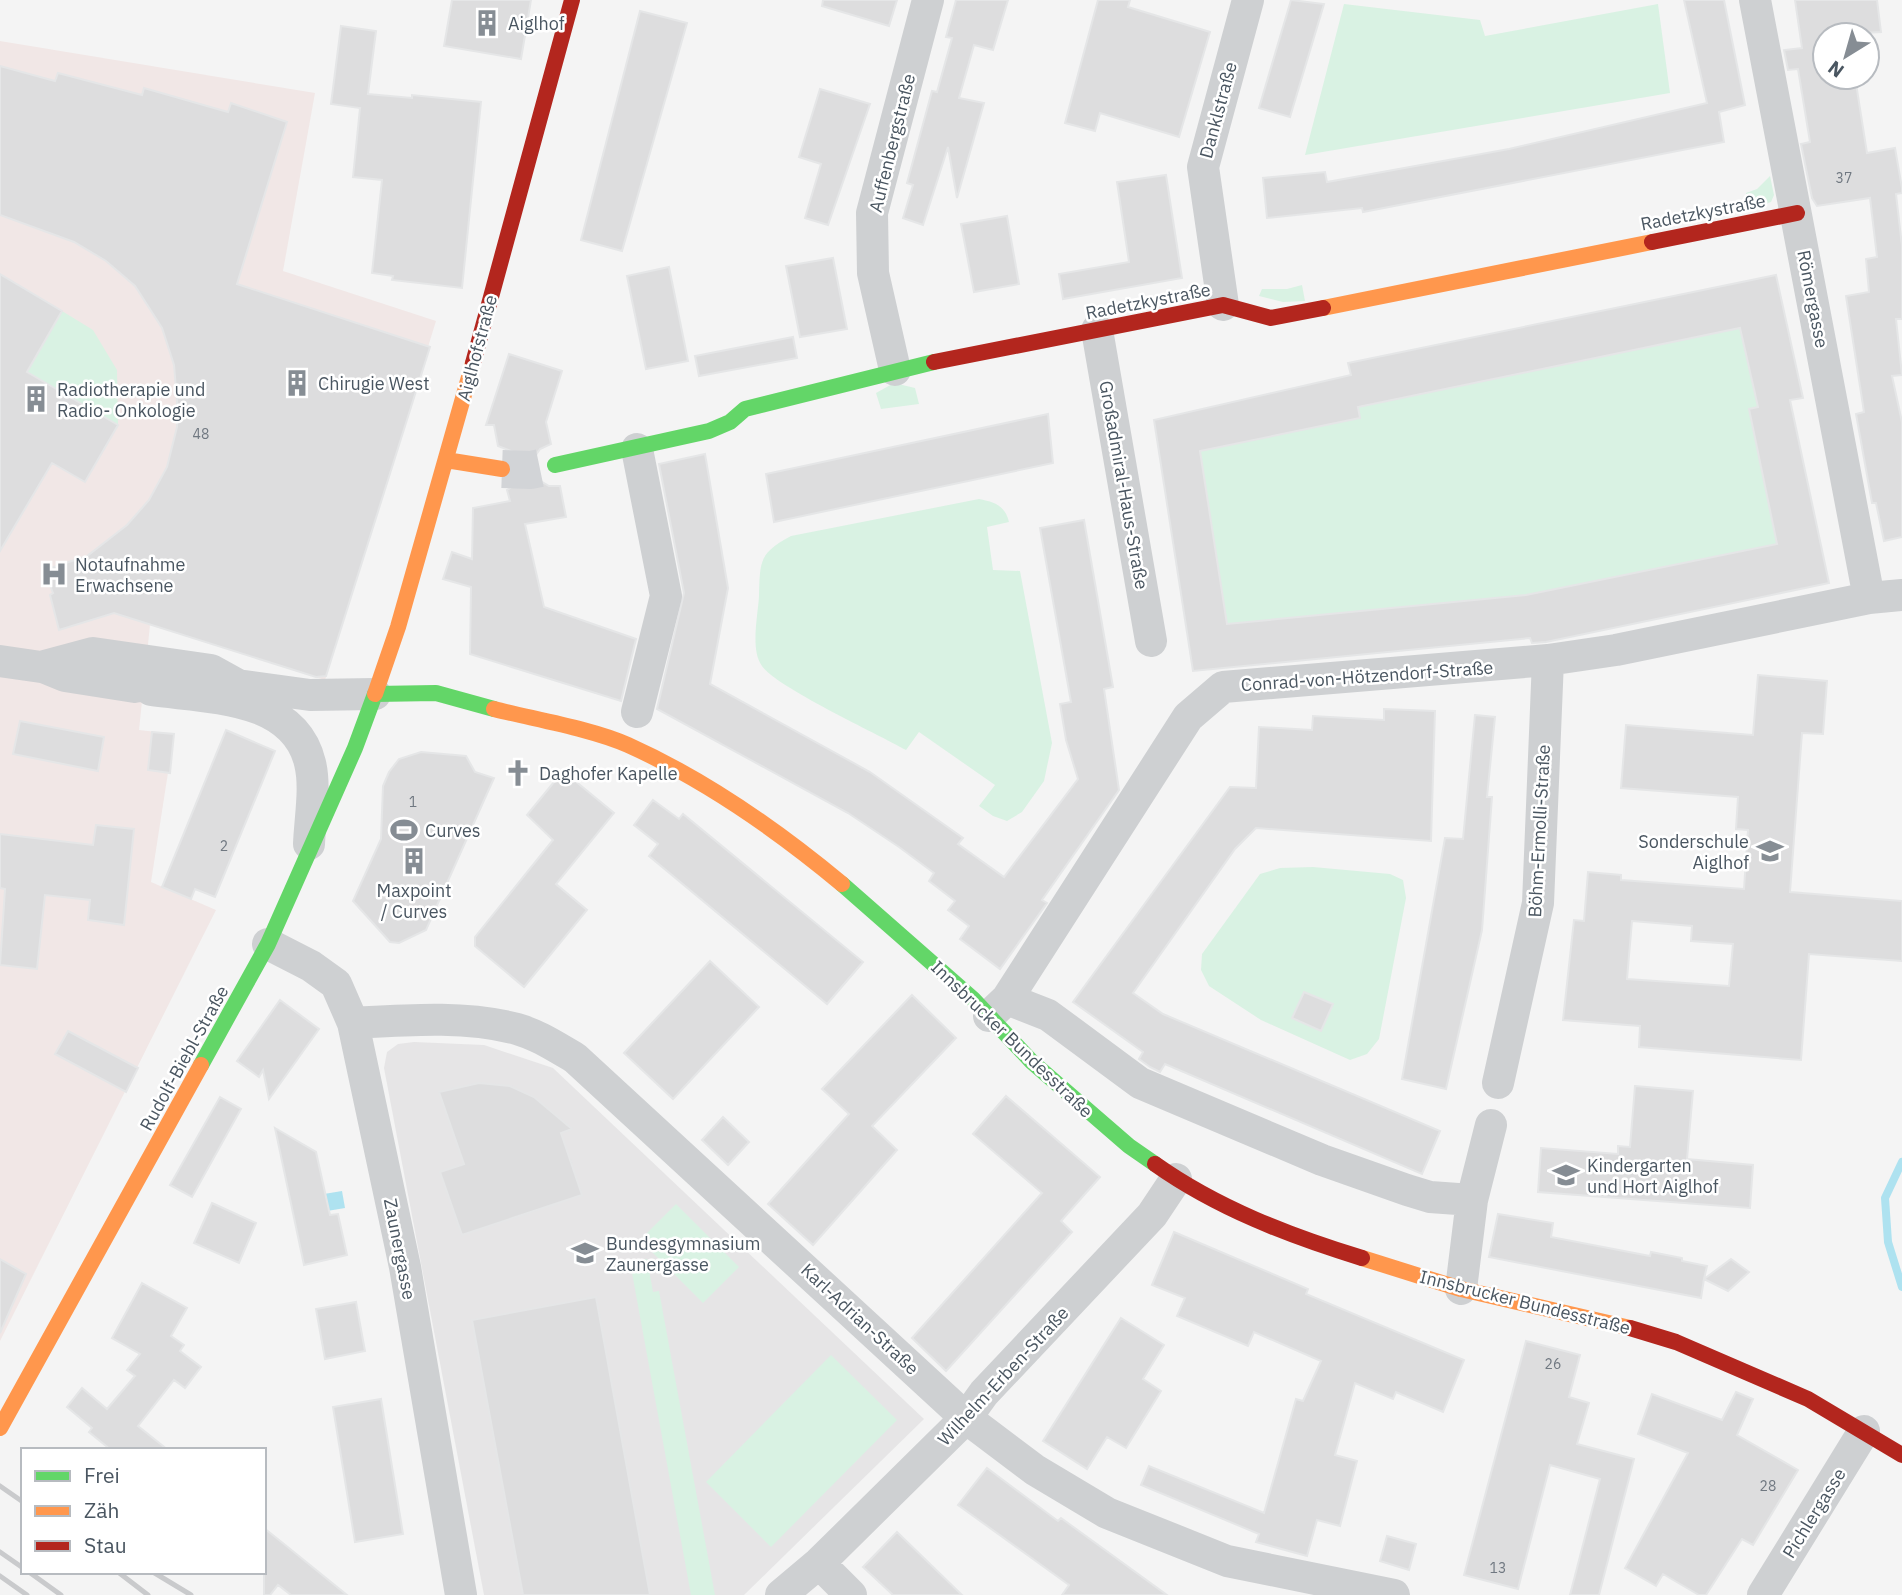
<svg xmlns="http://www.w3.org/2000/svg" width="1902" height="1595" viewBox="0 0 1902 1595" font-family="'IBM Plex Sans',sans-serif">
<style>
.education{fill:#e6e5e6}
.medical{fill:#f1e7e6}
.green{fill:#d9f2e3}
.water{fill:#aee2f0}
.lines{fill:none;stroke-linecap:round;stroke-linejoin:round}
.stream{stroke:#aee2f0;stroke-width:8}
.building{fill:#ddddde;stroke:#e5e6e7;stroke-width:2;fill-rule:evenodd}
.secondary-tunnel{stroke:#d2d4d7;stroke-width:38;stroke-dasharray:38 19;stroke-linecap:butt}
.street{stroke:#ced0d2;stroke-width:32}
.fast{stroke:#63d668;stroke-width:16}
.slow{stroke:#ff974d;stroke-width:16}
.jam{stroke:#b3261e;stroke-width:16}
.rail{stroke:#c9cacc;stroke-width:5}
.labels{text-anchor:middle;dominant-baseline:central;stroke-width:5;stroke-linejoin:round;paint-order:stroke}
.number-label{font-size:14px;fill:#707881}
.poi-label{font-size:18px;fill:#4a5661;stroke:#fff;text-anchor:start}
.street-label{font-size:18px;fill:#4a5661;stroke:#fff}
</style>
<rect width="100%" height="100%" fill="#f4f4f4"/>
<path class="education" d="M414,1042L484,1045L553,1068L924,1419L744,1595H484L384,1068L387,1052L398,1044Z"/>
<path class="medical" d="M0,41L315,93L283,271L436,321L325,680L150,625L139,730L174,734L151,882L216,910L0,1341Z"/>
<path class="green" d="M1344,4L1480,20L1485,36L1658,4L1670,93L1305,155Z
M1770,176L1774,195L1771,202L1748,210L1746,193L1757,189Z
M1302,285L1305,301L1283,302L1259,296L1262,289H1287Z
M62,311L93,330L117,370L118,425L27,372Z
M1740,328L1758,407L1749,410L1777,544L1526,595L1227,624L1200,451L1360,418L1358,407Z
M894,383L915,388L919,404L881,409L876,393Z
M979,499C994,502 1005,505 1009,522L987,527L993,570L1020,571L1052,743L1044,781L1022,812L1007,821L993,816L979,806L995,785L919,732L906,750C878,734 776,687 762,666C750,650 758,615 759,596C760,561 759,553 791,536Z
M1313,867L1390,874L1403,880L1406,898L1379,1039L1367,1054L1350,1060L1261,1020L1209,986L1201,970L1202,954L1260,874L1280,868Z
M676,1204L739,1267L703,1303L640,1240Z
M647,1259L653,1292L659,1291L715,1595H691L630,1262Z
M831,1355L897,1420L771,1547L706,1482Z"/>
<path class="water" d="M342,1191L345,1208L321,1212L318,1195Z"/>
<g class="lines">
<path class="stream" d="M1902,1162L1885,1198L1888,1242L1902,1287"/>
</g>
<path class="building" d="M452,0H531L521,59L444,46Z
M823,0H897L889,26L822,6Z
M956,0H1008L993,50L974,45L959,98L984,103L957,198L948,147L923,225L903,218L913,185L907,183L932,91L937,92L952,38L946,37Z
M1098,0H1130L1128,7L1210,32L1179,137L1100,113L1095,131L1065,123Z
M1291,0L1324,4L1290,117L1259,108Z
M1684,0H1724L1745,105L1719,112L1724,142L1363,212L1362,208L1267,218L1263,178L1325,172L1327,182L1509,149L1707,103Z
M1795,0H1877L1881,32L1825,35V77H1855L1867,153L1895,148L1902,188V193L1896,194L1902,246V319H1896L1902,375L1892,376L1902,422V537L1884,541L1876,503H1872L1856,414L1864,412L1846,296L1869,292L1866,259L1877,257L1870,198L1817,206L1812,198L1801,144L1810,142L1798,69L1788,70L1784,50L1802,48Z
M640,11L687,23L622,251L581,240Z
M341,26L376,31L368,94L412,98V95L481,102L462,288L392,280L393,276L372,273L382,180L353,177L360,108L331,104Z
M0,66L55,81L58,73L142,95L144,88L228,112L231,103L287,122L237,284L430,347L326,676L316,677L114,613L59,630L50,595L53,593L44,570L87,556L127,525L149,500L167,467L177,427V401L174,365L162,328L135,286L106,261L74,242L0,215Z
M820,89L870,104L828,225L805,218L821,164L799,157Z
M1166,175L1182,278L1063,299L1059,274L1129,262L1117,182Z
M1007,216L1019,284L974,292L961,224Z
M833,258L847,329L800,337L786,266Z
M669,267L688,361L646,369L627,276Z
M0,274L62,311L27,372L118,425L85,482L52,463L0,551Z
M1776,275L1803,398L1790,400L1829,583L1546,642L1532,643L1530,638L1193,671L1154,420L1351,375L1348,363ZM1740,328L1758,407L1749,409L1777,544L1526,595L1227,624L1200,451L1360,418L1358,407Z
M793,337L797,358L699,376L695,356Z
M509,354L562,371L546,422L551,444L540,449L534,458V469L539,480L549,486H560L566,517L525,524L544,607L636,639L621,701L470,654L471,587L443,579L452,552L472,559L473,508L510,501L507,490L518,483L523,473V462L516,453L498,446L494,425H486Z
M1048,414L1053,463L774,522L766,474Z
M705,454L728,588L710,684L870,772L963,838L958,844L1004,877L1078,779L1066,740L1060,704L1071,702L1040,528L1084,520L1113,687L1104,689L1119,790L1042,900L1047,903L1000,969L960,939L969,926L948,910L955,901L929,881L934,873L899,847L848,813L657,709L684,593L659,464Z
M1758,675L1827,681L1823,734L1802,733L1790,892L1902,901V961L1809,954L1801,1060L1639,1047L1640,1026L1563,1020L1574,920L1584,921L1588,872L1621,875V880L1744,889L1748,830L1736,829L1738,797L1621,788L1626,725L1753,735ZM1632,921L1692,926L1691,941L1733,944L1729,986L1627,979Z
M1384,709L1435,711L1431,841L1256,828L1235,849L1133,993L1163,1014L1440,1131L1422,1174L1165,1064L1160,1072L1150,1067L1139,1059L1143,1052L1073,1002L1230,787L1256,788L1259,727L1312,730L1313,716L1384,720Z
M1475,715L1495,717L1487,797H1492L1482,930L1446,1089L1402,1079L1445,838L1463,839Z
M20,721L104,737L98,771L13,754Z
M226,730L275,751L215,897L195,889L191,899L162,887Z
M152,732L174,734L170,773L148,770Z
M421,752L466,756L475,772L494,778L426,930L399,943L390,942L353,901L381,839L383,786L389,772L399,759Z
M563,771L614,813L556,884L587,910L524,987L475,946V937L553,840L527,815Z
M653,800L679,819L683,814L863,962L827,1004L649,856L658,844L634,825Z
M96,825L134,829L124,925L88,920L90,900L45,895L37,969L0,965L5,889L0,888V834L93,845Z
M710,961L759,1007L673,1099L624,1053Z
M1304,992L1333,1004L1321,1031L1292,1018Z
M912,995L956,1038L872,1126L897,1150L813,1245L768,1204L849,1114L822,1089Z
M280,1000L319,1029L269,1099L263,1070L259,1077L237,1061Z
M68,1031L138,1068L126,1092L55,1054Z
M479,1083L510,1086L534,1097L572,1129L561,1133L582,1195L462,1235L440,1172L464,1164L439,1092Z
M1635,1086L1693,1091L1687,1159L1753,1165L1750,1208L1538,1192L1541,1148L1618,1154V1146L1630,1147Z
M1006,1096L1100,1177L1061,1221L1072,1232L946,1371L912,1338L1042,1193L973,1134Z
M220,1097L241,1109L192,1197L170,1185Z
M723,1117L749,1142L728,1165L702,1140Z
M275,1128L316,1152L330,1215L338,1214L347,1255L304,1265Z
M212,1203L256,1223L239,1263L194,1243Z
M1498,1214L1553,1223L1551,1237L1650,1256L1651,1252L1682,1258V1261L1707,1266L1704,1279L1731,1259L1749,1272L1728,1291L1704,1279L1701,1298L1489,1257Z
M1174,1232L1308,1289L1306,1294L1464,1360L1443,1412L1396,1392L1393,1399L1355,1383L1335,1455L1357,1461L1340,1526L1317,1520L1307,1556L1256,1542L1259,1534L1141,1485L1149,1466L1264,1513L1296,1399L1303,1401L1321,1361L1254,1332L1248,1346L1177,1316L1185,1298L1152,1285Z
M0,1259L26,1274L0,1333Z
M142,1283L187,1308L171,1336L184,1345L180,1351L201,1367L185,1388L174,1380L138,1426L168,1450H111L89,1432L92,1428L67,1407L82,1388L107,1409L135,1376L127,1370L140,1354L112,1338Z
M596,1297L650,1595H523L472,1320Z
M356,1302L365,1351L325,1359L316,1309Z
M1121,1318L1164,1345L1143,1379L1161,1391L1126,1448L1107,1437L1087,1469L1043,1441Z
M1526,1341L1580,1355L1569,1397L1589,1403L1577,1444L1634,1459L1599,1595H1570L1600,1479L1550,1465L1518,1589L1464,1575Z
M1736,1392L1753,1399L1737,1435L1798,1470L1753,1545L1742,1539L1706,1595H1699L1663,1574L1656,1586L1625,1568L1688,1453L1638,1434L1652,1394L1722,1420Z
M381,1399L403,1534L355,1542L333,1407Z
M987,1468L1058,1521L1061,1518L1167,1595H1062L1069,1585L958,1505Z
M264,1528L284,1544L347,1595H291L278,1585L270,1595H264Z
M897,1532L962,1595H893L863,1567Z
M1387,1536L1416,1544L1409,1570L1380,1561Z"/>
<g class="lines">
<path class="secondary-tunnel" d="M502,469L531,470L555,465"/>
<path class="street" d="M1755,0L1869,598
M1223,305L1203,167L1248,0
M1097,330L1151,641
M895,370L873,273L872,213L928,0
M0,661L41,667L93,653L211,670L240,686
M43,667L65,676L135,687
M230,684L310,695L375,694
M151,690C206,698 294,695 310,763C316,787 310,819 309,844
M637,712L666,596L637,449
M268,944L311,966L336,984L353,1023L405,1267L461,1595
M1007,999L1048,1015L1140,1083L1322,1160L1407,1190L1430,1197L1472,1200
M989,1016L1007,999L1188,717L1223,687L1548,660L1616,650L1869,598L1902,595
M353,1023C405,1020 466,1015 517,1029C538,1035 556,1047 575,1058L966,1418L1035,1470L1107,1513L1227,1561L1394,1595
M1498,1083L1538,903L1548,660
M1461,1289L1472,1200L1491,1125
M819,1563L851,1595
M781,1595L819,1563L966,1418L984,1393L1152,1215L1176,1179
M1763,1595L1864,1431"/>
<path class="fast" d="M555,465L709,431L730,422L745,409L934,362
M842,884L973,999L1032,1062L1129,1146L1155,1164
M201,1065L268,944L355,748L375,694L436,693L494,709"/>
<path class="slow" d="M1323,308L1652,242
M446,460L502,469
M375,694L398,627L473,363
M494,709C533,719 593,729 628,745C706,780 777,830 842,884
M1362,1258L1461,1289L1630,1328
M0,1428L201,1065"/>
<path class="jam" d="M1652,242L1797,213
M934,362L1223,305L1271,318L1323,308
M473,363L572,0
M1155,1164C1217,1208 1290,1236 1362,1258
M1630,1328L1676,1342L1808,1399L1902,1455"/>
<path class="rail" d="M0,1486L23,1502
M0,1552L23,1568
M29,1572L61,1595
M118,1572L148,1595
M153,1572L191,1595
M0,1576L27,1595"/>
</g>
<defs>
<symbol id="building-bare" viewBox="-9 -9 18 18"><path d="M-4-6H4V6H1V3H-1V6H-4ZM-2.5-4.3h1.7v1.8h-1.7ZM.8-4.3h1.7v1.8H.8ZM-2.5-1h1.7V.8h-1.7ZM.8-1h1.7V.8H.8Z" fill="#868d94" stroke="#fff" stroke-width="2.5" paint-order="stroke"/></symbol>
<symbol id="hospital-bare" viewBox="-9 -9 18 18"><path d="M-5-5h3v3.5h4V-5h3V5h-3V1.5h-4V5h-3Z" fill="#868d94" stroke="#fff" stroke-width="2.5" paint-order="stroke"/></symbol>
<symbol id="church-bare" viewBox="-9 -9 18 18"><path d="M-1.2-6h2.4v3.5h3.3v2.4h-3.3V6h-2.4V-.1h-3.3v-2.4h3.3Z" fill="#868d94" stroke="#fff" stroke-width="2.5" paint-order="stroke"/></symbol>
<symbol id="stadium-bare" viewBox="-9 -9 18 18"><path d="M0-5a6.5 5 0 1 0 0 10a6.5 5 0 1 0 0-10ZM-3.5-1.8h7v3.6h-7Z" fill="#868d94" stroke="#fff" stroke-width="2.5" paint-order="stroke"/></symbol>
<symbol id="school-bare" viewBox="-9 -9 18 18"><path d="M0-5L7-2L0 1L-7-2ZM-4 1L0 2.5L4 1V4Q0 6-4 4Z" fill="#868d94" stroke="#fff" stroke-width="2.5" paint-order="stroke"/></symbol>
</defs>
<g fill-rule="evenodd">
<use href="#building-bare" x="468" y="4" width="38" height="38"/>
<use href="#building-bare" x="278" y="364" width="38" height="38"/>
<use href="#building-bare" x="17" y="380" width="38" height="38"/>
<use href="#hospital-bare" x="35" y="555" width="38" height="38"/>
<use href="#church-bare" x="499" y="754" width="38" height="38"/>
<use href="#stadium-bare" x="385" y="811" width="38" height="38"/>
<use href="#school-bare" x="1751" y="832" width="38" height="38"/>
<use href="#building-bare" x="395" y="842" width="38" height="38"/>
<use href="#school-bare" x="1547" y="1156" width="38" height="38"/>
<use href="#school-bare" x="566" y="1234" width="38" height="38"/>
</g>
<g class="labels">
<g class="number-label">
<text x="1844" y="178">37</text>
<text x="201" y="434">48</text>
<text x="413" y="802">1</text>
<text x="224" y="846">2</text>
<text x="1553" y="1364">26</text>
<text x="1768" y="1486">28</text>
<text x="1498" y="1568">13</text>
</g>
<g class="poi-label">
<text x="508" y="23">Aiglhof</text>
<text x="318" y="383">Chirugie West</text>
<text x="57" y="389">Radiotherapie und<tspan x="57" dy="21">Radio- Onkologie</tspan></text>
<text x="75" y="564">Notaufnahme<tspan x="75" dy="21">Erwachsene</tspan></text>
<text x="539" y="773">Daghofer Kapelle</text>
<text x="425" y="830">Curves</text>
<text x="1749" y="841" text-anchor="end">Sonderschule<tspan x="1749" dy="21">Aiglhof</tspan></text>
<text x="414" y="890" text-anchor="middle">Maxpoint<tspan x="414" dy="21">/ Curves</tspan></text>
<text x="1587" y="1165">Kindergarten<tspan x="1587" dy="21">und Hort Aiglhof</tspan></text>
<text x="606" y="1243">Bundesgymnasium<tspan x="606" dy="21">Zaunergasse</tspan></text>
</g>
<g class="street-label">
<text transform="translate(1218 110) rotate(-75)">Danklstraße</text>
<text transform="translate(892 143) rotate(-76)">Auffenbergstraße</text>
<text transform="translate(1703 212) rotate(-11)">Radetzkystraße</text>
<text transform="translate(1813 299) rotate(79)">Römergasse</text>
<text transform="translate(1148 301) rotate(-11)">Radetzkystraße</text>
<text transform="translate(477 348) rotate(-75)">Aiglhofstraße</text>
<text transform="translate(1124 485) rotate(80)">Großadmiral-Haus-Straße</text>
<text transform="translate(1367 676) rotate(-4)">Conrad-von-Hötzendorf-Straße</text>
<text transform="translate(1539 831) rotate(-87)">Böhm-Ermolli-Straße</text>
<text transform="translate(1012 1039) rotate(44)">Innsbrucker Bundesstraße</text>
<text transform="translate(184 1058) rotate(-61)">Rudolf-Biebl-Straße</text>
<text transform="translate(400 1249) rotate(79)">Zaunergasse</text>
<text transform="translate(1525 1302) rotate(14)">Innsbrucker Bundesstraße</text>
<text transform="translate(860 1319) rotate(43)">Karl-Adrian-Straße</text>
<text transform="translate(1003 1376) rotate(-47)">Wilhelm-Erben-Straße</text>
<text transform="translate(1814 1513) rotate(-58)">Pichlergasse</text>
</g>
</g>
<rect x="21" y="1448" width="245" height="126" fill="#ffffff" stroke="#b7bbc0" stroke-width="2"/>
<rect x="35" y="1471" width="35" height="10" fill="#63d668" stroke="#b7bbc0" stroke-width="2"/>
<text x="84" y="1483" font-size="21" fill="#4a5661">Frei</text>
<rect x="35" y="1506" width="35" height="10" fill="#ff974d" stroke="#b7bbc0" stroke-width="2"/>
<text x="84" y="1518" font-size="21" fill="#4a5661">Zäh</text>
<rect x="35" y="1541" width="35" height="10" fill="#b3261e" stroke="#b7bbc0" stroke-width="2"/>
<text x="84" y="1553" font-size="21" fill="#4a5661">Stau</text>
<g transform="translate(1846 56) rotate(217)"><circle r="33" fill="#ffffff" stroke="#b7bbc0" stroke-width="2"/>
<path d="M0-5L12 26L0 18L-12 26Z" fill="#868d94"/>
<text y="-10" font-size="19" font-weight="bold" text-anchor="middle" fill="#4a5661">N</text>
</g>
</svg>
